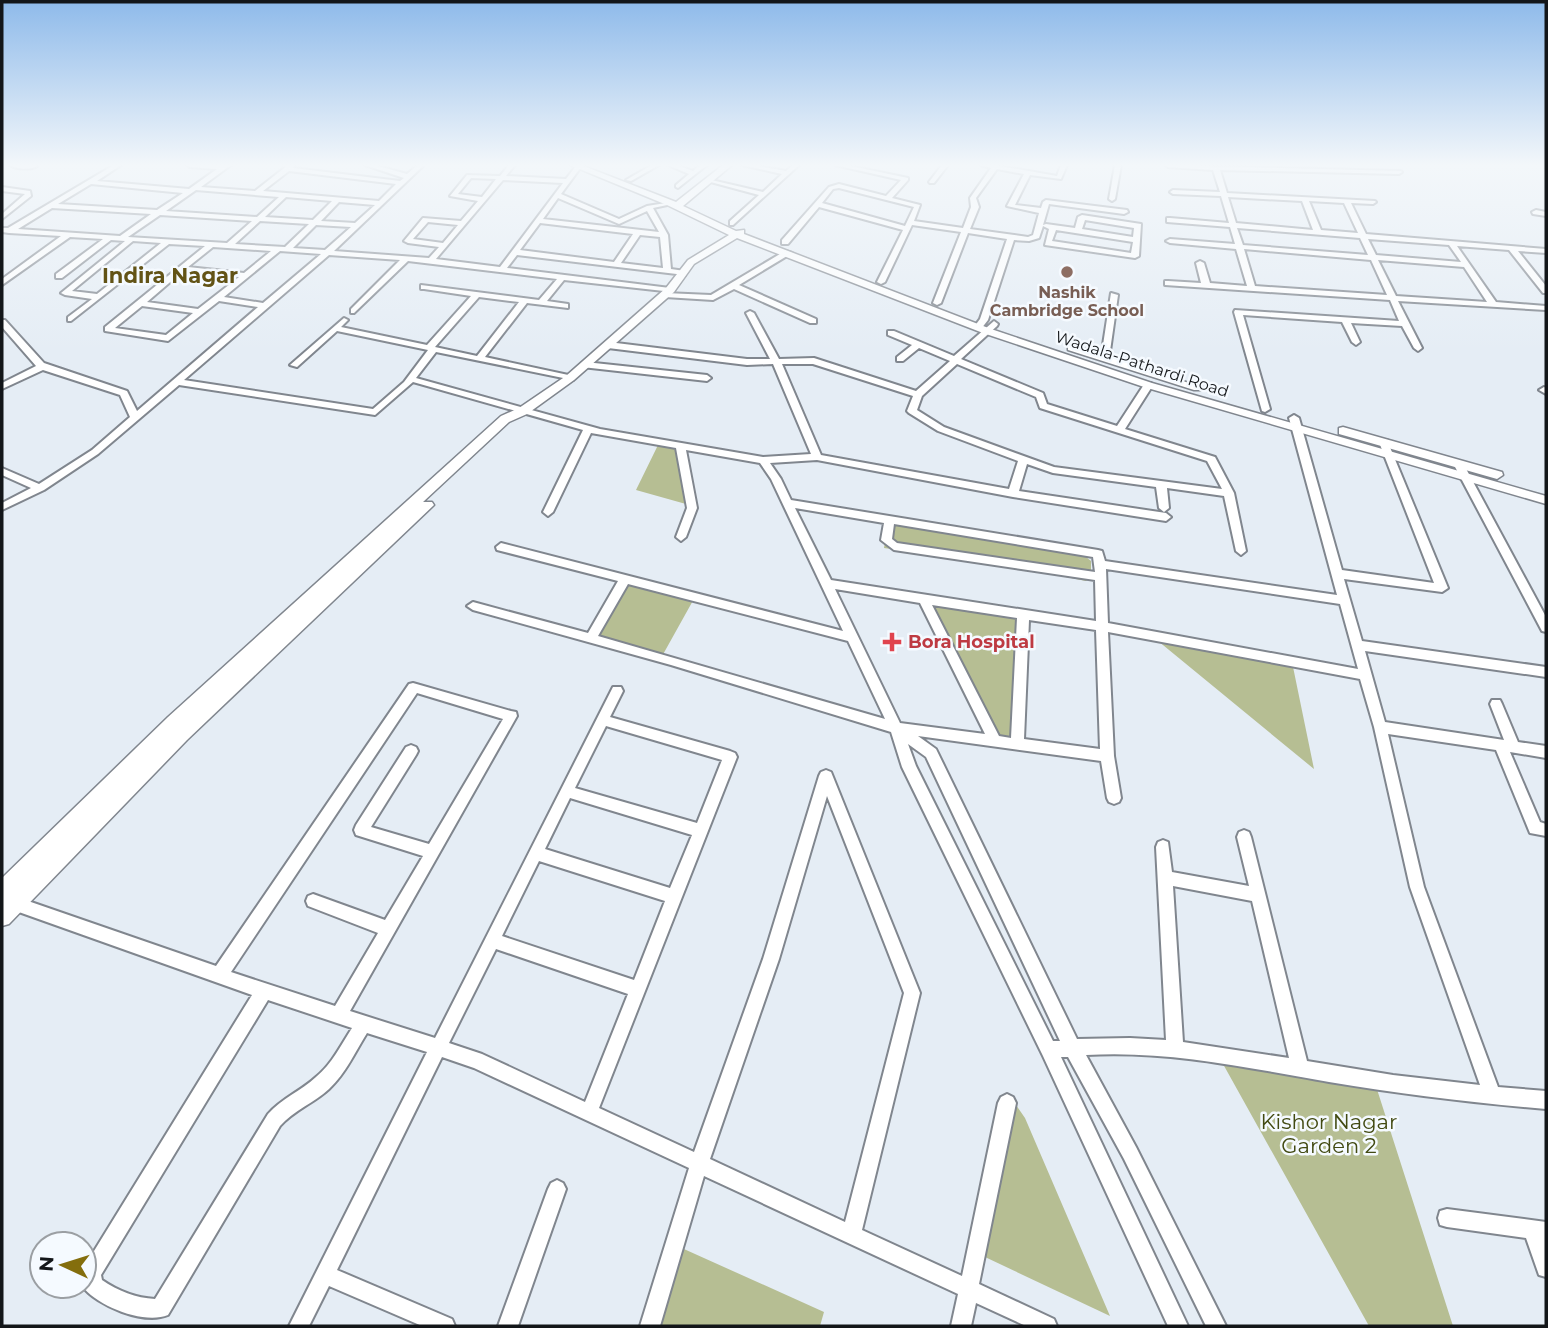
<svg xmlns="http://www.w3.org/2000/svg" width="1548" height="1328" viewBox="0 0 1548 1328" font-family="Montserrat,sans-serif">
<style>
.green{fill:#b6be93}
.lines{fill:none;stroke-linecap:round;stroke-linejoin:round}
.minor-casing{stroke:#80868e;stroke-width:4}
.major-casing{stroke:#80868e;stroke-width:3}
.minor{fill:#fff;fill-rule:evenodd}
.major{fill:#fff;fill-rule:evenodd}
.education-dot{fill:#8d6e63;stroke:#f5faff;stroke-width:2.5}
.health-dot{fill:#e0444e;stroke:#f5faff;stroke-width:2.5}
.labels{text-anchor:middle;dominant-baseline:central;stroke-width:5;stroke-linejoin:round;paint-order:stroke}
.far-education-label{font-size:16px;font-weight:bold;fill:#785e54;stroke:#f5faff}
.far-street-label{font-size:16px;fill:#131619;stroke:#f5faff}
.health-label{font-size:18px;font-weight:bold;fill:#be3a42;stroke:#f5faff;text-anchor:start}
.far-district-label{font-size:21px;font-weight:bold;fill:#625316;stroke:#f5faff}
.near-park-label{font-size:21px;fill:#424a12;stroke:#f5faff}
</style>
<rect width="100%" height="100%" fill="#e5edf5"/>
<path class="green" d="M659,443L680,446L693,506L636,490Z
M888,523L1086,557L1091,561V576L1086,581L1004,565L884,548Z
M625,579L695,597L661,658L591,638Z
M924,600L1023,615L1017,744L994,740Z
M1152,636L1292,662L1314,769Z
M1218,1055L1374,1080L1453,1326H1369Z
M1014,1102L1025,1118L1110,1316L985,1257Z
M675,1245L824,1312L820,1326H649Z"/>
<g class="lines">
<defs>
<path id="minor" d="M10,165H36L37,166C31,170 16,169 10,165Z
M114,165H121L97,181L189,189L217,169L190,167L187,165H231L201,187L255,191L288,165H295L293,168L400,181L404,178L365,165H374L407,174L418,165H424L334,251L429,258L439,247L408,243L404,241L423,218L461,221L478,201L450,196L467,175L500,176L509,165H515L506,176L566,179L576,166H580L581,167L561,194L619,219L647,206L672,202V204L653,208L668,235L671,269L685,271V275L517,255L507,268L670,288H673V292L564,280L547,301L568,304V308L527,303L485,357L573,376V380L436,352L416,378L600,429L763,457L811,454L773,364L747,365L608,348L604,345L608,342L747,359H770L746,313L750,311L754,313L779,359L814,358L916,391L950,361L919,348L903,361H897V357L912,345L888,335V331H894L954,356L994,321L998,324L997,326L961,359L1043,393L1047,404L1117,426L1145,383H1151L1153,385L1125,429L1215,457L1234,493L1246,551L1241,555L1236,551L1224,496L1167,488L1169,508L1164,512L1159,508L1156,487L1053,473L1027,464L1019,491L1166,513L1171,517L1166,521L1013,497L817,460L770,463L781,479L791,500L1098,550L1102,551L1105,561L1337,595L1289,418L1294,415L1299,418L1342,570L1434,583L1379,442L1381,440H1387L1448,588L1442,592L1344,579L1362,641L1546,667V677L1365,651L1385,722L1504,740L1490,704L1492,700H1500L1502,704L1518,742L1546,746V758L1510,752L1540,822L1546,824V836L1530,833L1496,750L1388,734L1424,887L1498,1087L1546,1091V1109C1474,1103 1401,1094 1329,1082C1249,1068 1167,1050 1086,1055L1136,1147L1226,1326H1206L1124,1159L1068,1057H1061L1188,1326H1168L1043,1056L902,767L891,732L671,665L473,610L467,606L473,602L588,633L618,581L497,550L496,547L501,543L843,631L771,479L760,463L686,450L697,508L686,537L681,541L676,537L687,508L676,448L591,433L553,512L548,516L543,512L583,430L413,382L375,415L179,385L98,454L44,490L2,510V503L31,488L2,475V468L39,484L92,450L130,417L120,395L43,370L2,389V383L36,366L2,327V320H5L44,363L127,391L137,411L258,307L219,301L168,341L105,331V327L205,246L169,244L71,321H68V317L92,299L65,295L61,293L125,241L111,240L62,278H56V274L103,239L70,237L2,285V279L61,236L9,233L2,232V228H8ZM289,171L396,184L379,201L263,191ZM471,178L496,179L482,197L458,194ZM503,180L563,183L500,267L436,259ZM91,184L183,193L157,210L58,204ZM196,190L279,197L257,217L166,211ZM286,197L332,201L313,220L265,217ZM558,198L619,224L647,211L659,232L543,219ZM339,202L375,205L355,223L321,221ZM52,208L151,214L120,236L18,229ZM160,215L252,221L227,243L128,237ZM260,221L309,224L285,247L235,244ZM428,222L458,225L443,243L413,239ZM540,223L633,234L614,262L520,250ZM316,225L351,227L325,250L293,248ZM640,235L660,237L663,268L621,263ZM133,241L161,243L97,294L72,291ZM213,247L271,251L244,273L188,267ZM280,251L321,254L263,303L224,297ZM329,255L400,260L351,309V313H354L408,261L557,279L539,300L421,285V289H424L471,296L427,345L341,327L348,320L344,318L290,365L297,367L337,331L428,350L404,382L373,409L184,380ZM183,271L239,277L198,309L147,302ZM479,297L519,302L477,356L435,347ZM142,306L193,313L166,335L115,328ZM782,364H813L913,396L907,411L909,413L938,431L1018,461L1009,489L821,455ZM957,364L1036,397L1040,408L1207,461L1222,489L1054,467L944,427L917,410L922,396ZM795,508L884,523L881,540L894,550L1095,580L1096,621L831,580ZM894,524L1093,557L1095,572L897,543L892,539ZM1106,569L1340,604L1358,669L1108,623ZM628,584L848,641L885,719L598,636ZM835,589L920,603L985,734L900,723ZM932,605L1017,618L1011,738L999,736ZM1029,620L1096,630L1100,749L1024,739ZM1108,632L1360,679L1374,727L1410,887L1480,1085L1393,1075L1307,1061L1251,837L1249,832L1244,830L1239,832L1237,837L1249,886L1172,872L1168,842L1163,840L1158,842L1156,847L1166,1040L1130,1038L1077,1039L936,749L918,736L1101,761L1107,798L1109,802L1114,804L1119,802L1121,798L1114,756ZM908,744L926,757L1060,1041H1053L916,766ZM1173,886L1252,901L1289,1058L1183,1042Z
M652,165H659L631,181L626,180Z
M668,165H676L693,171L700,165H707L678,188L676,187V185L689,174Z
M742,165H753L786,171L793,165H799L733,225H730V221L759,195L707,181V179L763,192L782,174Z
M835,165H846L908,178V180L892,198L920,205L914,221L963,228L971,207L970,198L991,168L981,165H994L1057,176L1061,165H1067L1061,179L1030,175L1015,205L1041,208L1043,202L1046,200L1127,210L1128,212L1124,214L1049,204L1043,225L1046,224L1075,228L1078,217L1082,215L1141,224L1139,256L1135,258L1045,245L1049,229L1043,226L1039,238L1029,241L1014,240L988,320L981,329H975L974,327L980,319L1007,239L968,233L941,303L937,305L933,303L961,232L912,225L885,282L881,284L877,282L903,230L819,207L788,244H782V240L829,187L839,184L886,196L901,180ZM997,169L1024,174L1007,206L1039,213L1033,235L1028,237L970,229L979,207L976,198ZM839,188L914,207L905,226L822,203L833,189ZM1085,220L1134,228L1133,237L1082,229ZM1056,230L1133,242L1131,253L1052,241Z
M942,165H948L934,183H930L929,182Z
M1115,165H1121L1115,199L1112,201L1109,199Z
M1165,165L1401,171L1402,172L1399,174L1220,170L1227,193L1375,201L1376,202L1373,204L1351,203L1366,234L1546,249V253L1518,251L1546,286V293H1543L1509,250L1457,246L1496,302L1546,306V310L1398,301L1422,348L1418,351L1414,348L1402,326L1351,323L1360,342L1356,345L1352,342L1342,322L1243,315L1270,409L1265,412L1262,411L1234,312L1235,310L1399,321L1390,300L1165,285V281H1168L1201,283L1196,263L1200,261L1204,263L1210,283L1247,286L1236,249L1170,243L1166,241L1170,239L1235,244L1230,227L1167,222V218H1170L1229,223L1221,196L1173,194L1170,192L1173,190L1220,192L1213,170L1168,167ZM1228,197L1302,201L1313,230L1236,223ZM1309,201L1344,203L1358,233L1321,230ZM1237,228L1360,238L1368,255L1243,245ZM1368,239L1449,245L1461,262L1376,255ZM1244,249L1371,260L1387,295L1255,286ZM1378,260L1464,267L1487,302L1396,296Z
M2,187L30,191L31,196L2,219V214L25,194L2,191Z
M1536,210L1546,212V216L1533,214L1532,212Z
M785,251L792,253L739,285L816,319V323H810L734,289L713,300L665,297L661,295L665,293L711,295Z
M1111,293L1118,295L1109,358L1105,361L1101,358Z
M585,362L707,375L711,378L707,381L582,367V363Z
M1544,387L1546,388V394L1539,390Z
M1459,462L1464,465L1546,617V632L1542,631L1454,465Z
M413,683L511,711L516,712L517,716L350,1011L435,1038L613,687H621L623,691L610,717L730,751L735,753L737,757L599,1108L694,1152L763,959L819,776L821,772L826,770L831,772L920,993L862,1230L962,1276L998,1103L1001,1097L1007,1094L1013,1097L1016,1103L979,1284L1054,1319L1057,1326H1026L976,1303L971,1326H951L958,1294L704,1176L660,1326H640L689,1168L474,1068L442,1057L337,1270L452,1319L455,1326H422L329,1286L309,1326H289L427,1052L367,1033C355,1052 346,1073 329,1089C314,1103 294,1110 280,1126L168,1315C144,1325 97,1306 82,1286H84V1270L86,1264L252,995L2,906V892L216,966L409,684ZM417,693L503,719L429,844L371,827L416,755L418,751L416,747L411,745L406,747L356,825L354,830L356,835L423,856L385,920L313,894L308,896L306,901L308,906L378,933L335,1006L231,972ZM606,726L722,760L697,823L575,788ZM827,796L904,993L845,1222L710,1159L779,959ZM570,798L692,835L670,888L545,849ZM539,861L665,901L634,980L502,936ZM496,949L628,994L585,1102L482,1054L449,1043ZM268,1000L352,1028C341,1045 332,1064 316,1077C301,1091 282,1098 268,1114L155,1299C136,1298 118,1291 102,1280L101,1275Z
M557,1180L563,1183L566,1189L518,1326H498L548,1189L551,1183Z
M1447,1209L1546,1222V1277L1539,1275L1526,1238L1447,1227L1440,1225L1438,1218L1440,1211Z"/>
<path id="major" d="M570,165H581L676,202L723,165H732L683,206L736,231L744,230V234L991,329L1152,383L1546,496V504L1144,387L983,333L737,238L694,264L674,292L574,380L527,414L509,422L423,502H432L434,505L187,740L9,924L2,926V904L7,898L2,900V878L168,717L501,416L519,408L566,376L666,288L688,260L729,235L667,205Z
M1068,346H1076L1204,388L1202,390H1194L1068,350Z
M1343,427L1502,472L1503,475L1497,479L1339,434V428Z"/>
</defs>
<use href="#minor" class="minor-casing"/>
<use href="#major" class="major-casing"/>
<use href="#minor" class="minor"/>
<use href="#major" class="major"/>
</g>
<linearGradient id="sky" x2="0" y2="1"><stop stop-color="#8ebaea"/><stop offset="0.47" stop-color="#f3f7fa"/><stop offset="1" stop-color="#f3f7fa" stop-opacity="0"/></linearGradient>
<rect width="1548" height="351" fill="url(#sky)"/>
<circle class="education-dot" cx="1067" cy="272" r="7"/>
<path class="health-dot" d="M888.5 631.5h7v7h7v7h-7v7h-7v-7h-7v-7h7z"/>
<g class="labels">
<g class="far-education-label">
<text x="1067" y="292">Nashik<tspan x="1067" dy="18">Cambridge School</tspan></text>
</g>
<g class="far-street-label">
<text transform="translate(1142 364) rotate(18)">Wadala-Pathardi Road</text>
</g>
<g class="health-label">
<text x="908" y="642">Bora Hospital</text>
</g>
<g class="far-district-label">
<text x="170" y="275">Indira Nagar</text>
</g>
<g class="near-park-label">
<text x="1329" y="1121">Kishor Nagar<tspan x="1329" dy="24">Garden 2</tspan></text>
</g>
</g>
<rect width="1548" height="1328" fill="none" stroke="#131619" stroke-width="7"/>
<g transform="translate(63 1265) rotate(274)"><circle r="33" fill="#f5faff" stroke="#9b9fa3" stroke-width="2"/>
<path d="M0-5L12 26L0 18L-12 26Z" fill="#846e0d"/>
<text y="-10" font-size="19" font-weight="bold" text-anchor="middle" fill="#131619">N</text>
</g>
</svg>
